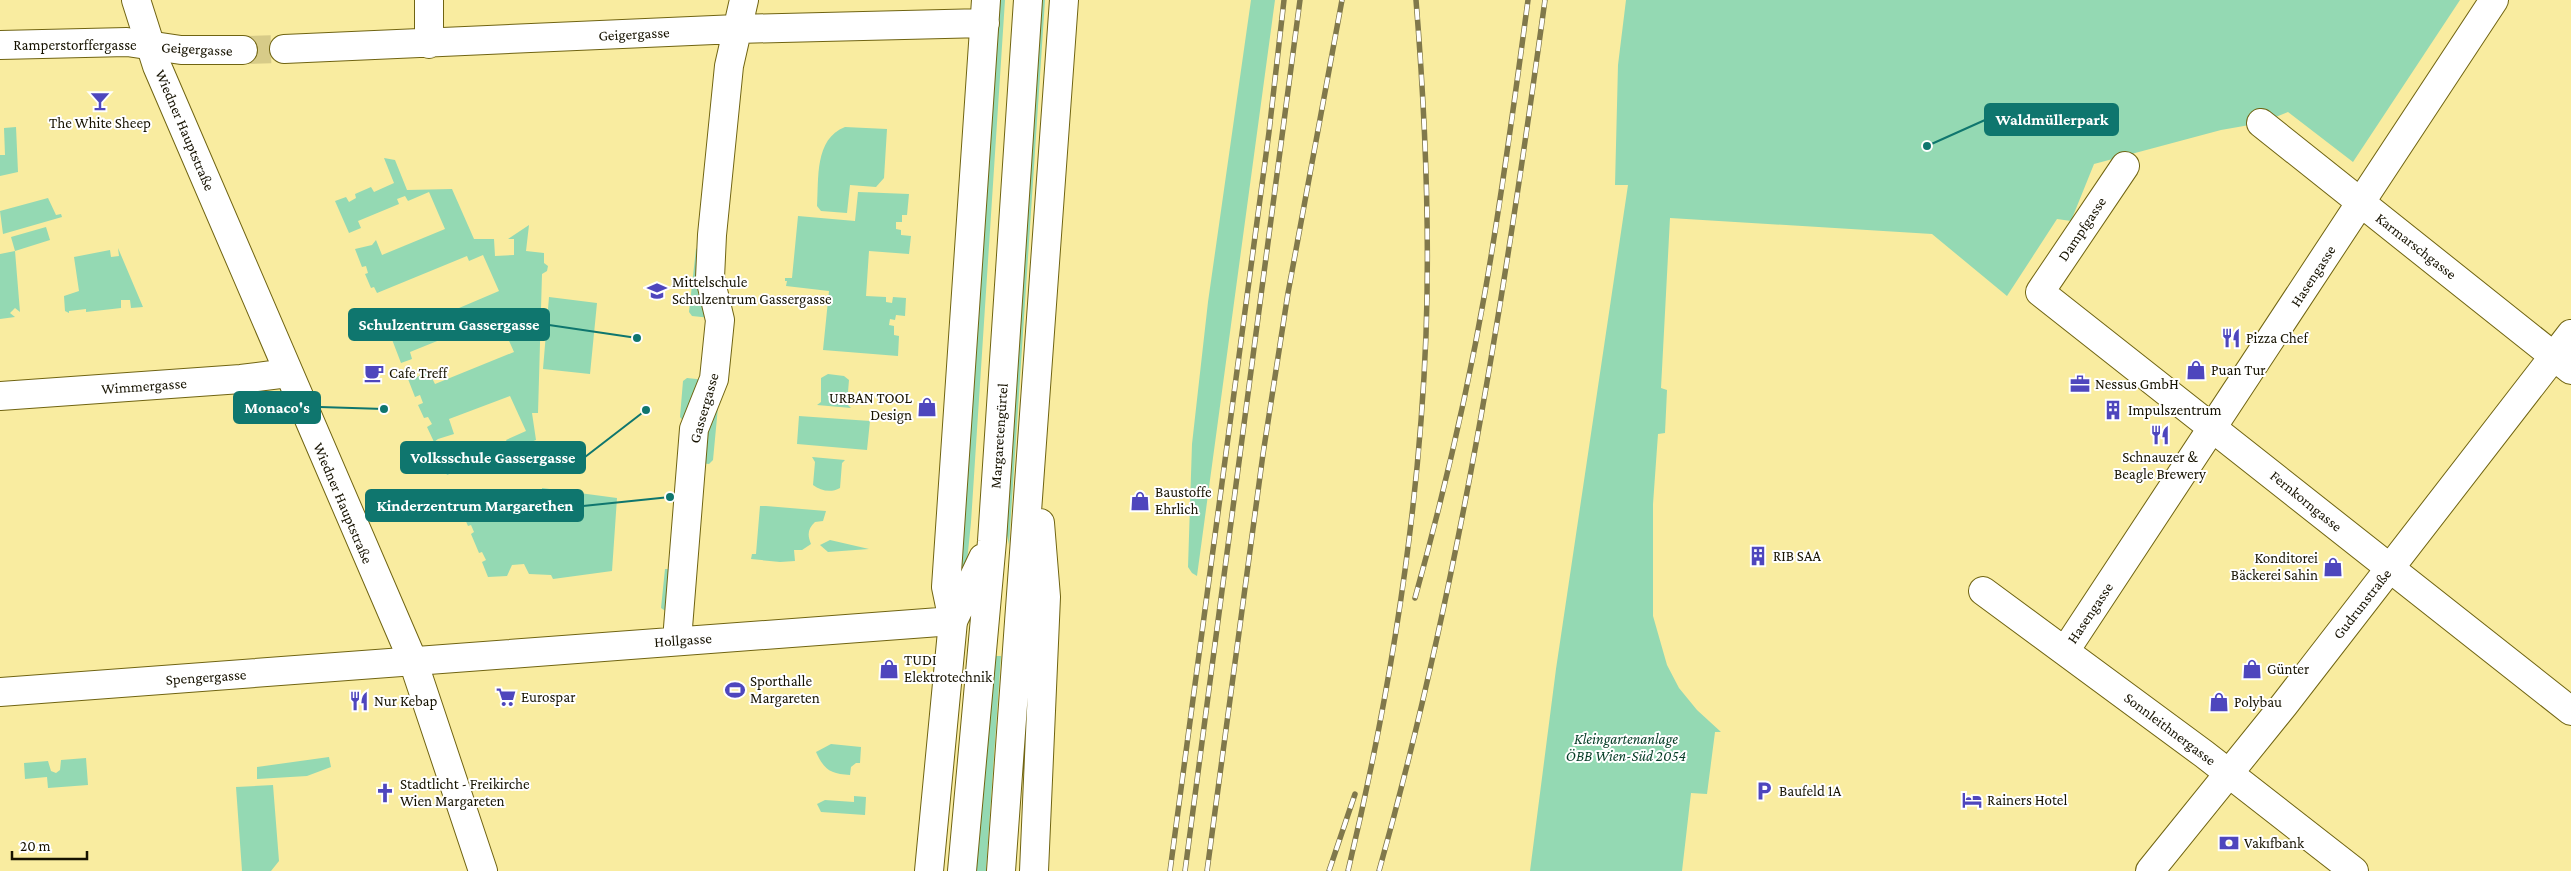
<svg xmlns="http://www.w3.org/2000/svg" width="2571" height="871" viewBox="0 0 2571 871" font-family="'Crimson Pro',serif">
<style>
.green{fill:#94d9b3}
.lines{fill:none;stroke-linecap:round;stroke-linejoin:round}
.street-tunnel{stroke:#d7cb88;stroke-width:28;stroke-dasharray:28 14;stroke-linecap:butt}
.street-casing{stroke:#706412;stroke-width:30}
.secondary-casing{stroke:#706412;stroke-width:30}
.primary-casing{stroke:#706412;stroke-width:30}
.street{stroke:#fff;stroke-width:28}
.secondary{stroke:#fff;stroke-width:28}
.primary{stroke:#fff;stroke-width:28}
.rail-casing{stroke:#80784b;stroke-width:5.5}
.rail{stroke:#fff;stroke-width:4;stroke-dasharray:11;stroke-linecap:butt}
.labels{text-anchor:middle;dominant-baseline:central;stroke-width:4;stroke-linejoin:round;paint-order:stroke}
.street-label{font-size:15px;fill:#161200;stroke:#fff}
.poi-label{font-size:15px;fill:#161200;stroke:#fff;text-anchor:start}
.park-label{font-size:15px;font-style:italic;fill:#043c25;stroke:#fff}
.leader{fill:none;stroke:#0f766e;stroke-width:2}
.callout-dot{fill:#0f766e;stroke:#fff;stroke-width:2}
.callout{fill:#0f766e;stroke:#0f766e;stroke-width:2}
.callout-label{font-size:16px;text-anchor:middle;font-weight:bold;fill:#fff}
</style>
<rect width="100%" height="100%" fill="#f9eca0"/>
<path class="green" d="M997,0H1005L971,522L967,562L958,589Z
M1040,0H1045L1009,545L1006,530Z
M1251,0H1275L1197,576L1192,573L1188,567L1192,444L1208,302Z
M1626,0H2460L2353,162L2288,112L2261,123L2221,130L2094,164L2071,221L2057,219L2007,296L1932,234L1670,218L1661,388L1667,390L1665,433L1658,434L1653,504V616L1667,665L1679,688L1697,710L1721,732H1715L1707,794L1691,793L1682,871H1530L1556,669L1628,185H1615L1618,65Z
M16,127L18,172L0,176V155H5L4,128Z
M845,127L887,129L884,178L876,187L850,185L847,213L821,211L817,206C819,179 814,139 845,127Z
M384,158L395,160L407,190L452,189L474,239H494L495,256L514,255V239H508L529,225L526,251L544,253V263L548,266L547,271L542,274L538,413H532L536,440L447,475L440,458L450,454L455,462L498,444L500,448L509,445L506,440L526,431L510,396L449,419L454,434L438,439L434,442L427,427L432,424L428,417L424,418L418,405L423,403L420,395L415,397L408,379H414L428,370L435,384L514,352L498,316L461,331L458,326L450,330L452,335L410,352L412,359L401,363L388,329L398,324L401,331L407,329L410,334L415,331L413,326L443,314L446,319L454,315L452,311L499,291L483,255L469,261L467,256L377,293L374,287L371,288L365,274L368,273L366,266L362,267L355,249L372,245L376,240L382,255L445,229L429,192L408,201L405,196L397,199L399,204L358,221L361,228L349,233L335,201L346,197L349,202L356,198L355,194L371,187L374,192L394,183Z
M858,192L909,194L907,215H902V222H896V229L901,230V235L911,236L909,254L869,251L866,296L886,297V302L892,303L893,297L906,298L905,316L896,315L895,320L890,319L889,325L894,326V335L899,336L898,356L823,350L829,291L786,286L787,281H785V278H792L798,216L855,221Z
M48,198L56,215L61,214L62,217L3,234L0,211Z
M46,227L50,240L15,251L20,312L15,308L10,313L15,317L0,319V254L15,251L11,237Z
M699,247L711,318L692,316L689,312L696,249Z
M118,248L143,307L131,308L130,300H121V308L86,312V309L69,311V313L65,311L64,296L79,291L74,257L110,250L111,257L119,256Z
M549,297L597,303L590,374L543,369Z
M828,374L844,376L849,380L847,404L851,408L817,405L821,402V378Z
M687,378L706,380L684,422L680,417L683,381Z
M718,407L713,460L709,464L700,463L699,436Z
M799,416L870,421L867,450L797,444Z
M812,457L845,460L842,463L840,488C831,493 821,491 813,485L815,462Z
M542,488L617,498L612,571L553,579L551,575L529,574L524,564L512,565L507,576L488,577L482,562L486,560L482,552L479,553L471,534L474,532L471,525L468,526L460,508L477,504L481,500L486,512L542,492Z
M760,506H766L826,511L823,521L815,522C808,529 807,534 811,544L802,550H794L795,561L780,562L751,559L752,554H756Z
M830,540L869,549L828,552L820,545Z
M665,569H671L667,612L661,608Z
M994,656H1001L986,871H976Z
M831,744L861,747L860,763H856L851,767L850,775C831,774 824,770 816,752Z
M329,757L331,767L307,776L257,779V767Z
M86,758L88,785L48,788L47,777L25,779L24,763L48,761L51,771L56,773L60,770L61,760Z
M273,785L279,861L271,871H242L236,787Z
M854,796L866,797L865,815L821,812L817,804L825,800L854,802Z"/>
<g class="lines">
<path class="street-tunnel" d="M243,50L284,49"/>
<defs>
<path id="street" d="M429,0V44
M0,45L127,42L181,50H243
M284,49L737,29L985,23
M2261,123L2571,370
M2125,166L2040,292L2571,711
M0,396L241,379L288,373
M1983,591L2204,754L2354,871
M677,640L694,429L714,379L720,320L710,278L712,235L729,66L744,0
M2065,651L2494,0
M0,692L953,621L946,587L986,0"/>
<path id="secondary" d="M136,0L157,66L413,661L483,871
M2150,871L2284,705L2571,334"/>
<path id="primary" d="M929,871L953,621L983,558
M962,871L992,541L1028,0
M1001,871L1064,0
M1034,871L1046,597L1040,523"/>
</defs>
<use href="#street" class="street-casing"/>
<use href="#secondary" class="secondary-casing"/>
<use href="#primary" class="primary-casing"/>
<use href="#street" class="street"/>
<use href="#secondary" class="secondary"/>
<use href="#primary" class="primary"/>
<defs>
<path id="rail" d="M1415,598C1443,497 1467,395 1485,292C1502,195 1515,98 1528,0
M1170,871L1269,132L1284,0
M1185,871L1300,0
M1207,871L1263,454L1288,293L1342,0
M1329,871L1355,794
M1348,871C1390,695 1419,516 1426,335C1430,224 1425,111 1416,0
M1379,871C1459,586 1505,293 1545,0"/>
</defs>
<use href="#rail" class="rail-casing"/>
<use href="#rail" class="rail"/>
</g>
<defs>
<symbol id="bar-bare" viewBox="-9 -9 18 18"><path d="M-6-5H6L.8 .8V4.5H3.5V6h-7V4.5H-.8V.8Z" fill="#4e46bd" stroke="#fff" stroke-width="2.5" paint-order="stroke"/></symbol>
<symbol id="school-bare" viewBox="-9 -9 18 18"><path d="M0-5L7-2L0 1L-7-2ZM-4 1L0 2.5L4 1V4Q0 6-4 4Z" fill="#4e46bd" stroke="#fff" stroke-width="2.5" paint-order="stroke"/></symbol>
<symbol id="restaurant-bare" viewBox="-9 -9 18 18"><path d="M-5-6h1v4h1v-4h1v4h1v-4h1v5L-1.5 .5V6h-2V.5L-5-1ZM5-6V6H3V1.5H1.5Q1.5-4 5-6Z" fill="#4e46bd" stroke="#fff" stroke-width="2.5" paint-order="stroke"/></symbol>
<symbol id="shop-bare" viewBox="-9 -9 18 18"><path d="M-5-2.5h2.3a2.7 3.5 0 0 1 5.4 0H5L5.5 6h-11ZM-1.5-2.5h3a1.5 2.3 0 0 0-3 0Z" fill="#4e46bd" stroke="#fff" stroke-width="2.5" paint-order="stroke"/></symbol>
<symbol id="cafe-bare" viewBox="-9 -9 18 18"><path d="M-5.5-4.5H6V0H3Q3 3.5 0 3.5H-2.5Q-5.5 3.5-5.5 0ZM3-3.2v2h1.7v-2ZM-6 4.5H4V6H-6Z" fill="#4e46bd" stroke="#fff" stroke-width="2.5" paint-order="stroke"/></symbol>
<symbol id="office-bare" viewBox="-9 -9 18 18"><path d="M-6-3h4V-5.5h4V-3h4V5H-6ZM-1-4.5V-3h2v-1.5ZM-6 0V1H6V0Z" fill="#4e46bd" stroke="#fff" stroke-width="2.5" paint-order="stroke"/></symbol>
<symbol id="building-bare" viewBox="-9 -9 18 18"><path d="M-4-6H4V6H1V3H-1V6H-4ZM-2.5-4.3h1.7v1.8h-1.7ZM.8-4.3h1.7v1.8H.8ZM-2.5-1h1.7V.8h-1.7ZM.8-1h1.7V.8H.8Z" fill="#4e46bd" stroke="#fff" stroke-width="2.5" paint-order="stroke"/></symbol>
<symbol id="stadium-bare" viewBox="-9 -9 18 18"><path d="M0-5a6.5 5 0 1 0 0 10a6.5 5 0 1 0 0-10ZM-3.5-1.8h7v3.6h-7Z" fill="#4e46bd" stroke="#fff" stroke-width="2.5" paint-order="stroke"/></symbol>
<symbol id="supermarket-bare" viewBox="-9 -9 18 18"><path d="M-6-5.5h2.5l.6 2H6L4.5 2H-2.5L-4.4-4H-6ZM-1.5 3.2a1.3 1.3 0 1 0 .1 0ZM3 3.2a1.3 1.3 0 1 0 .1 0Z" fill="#4e46bd" stroke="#fff" stroke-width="2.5" paint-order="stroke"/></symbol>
<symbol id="parking-bare" viewBox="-9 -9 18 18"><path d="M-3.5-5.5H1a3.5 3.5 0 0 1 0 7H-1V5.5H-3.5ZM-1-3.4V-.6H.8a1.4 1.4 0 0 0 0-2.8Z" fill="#4e46bd" stroke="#fff" stroke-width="2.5" paint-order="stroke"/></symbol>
<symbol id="church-bare" viewBox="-9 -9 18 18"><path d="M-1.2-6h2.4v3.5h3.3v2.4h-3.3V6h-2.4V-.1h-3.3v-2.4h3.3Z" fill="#4e46bd" stroke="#fff" stroke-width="2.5" paint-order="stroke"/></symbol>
<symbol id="hotel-bare" viewBox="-9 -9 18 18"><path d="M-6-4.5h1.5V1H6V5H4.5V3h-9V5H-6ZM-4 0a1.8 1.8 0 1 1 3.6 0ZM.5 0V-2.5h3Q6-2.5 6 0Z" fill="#4e46bd" stroke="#fff" stroke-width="2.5" paint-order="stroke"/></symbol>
<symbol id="bank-bare" viewBox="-9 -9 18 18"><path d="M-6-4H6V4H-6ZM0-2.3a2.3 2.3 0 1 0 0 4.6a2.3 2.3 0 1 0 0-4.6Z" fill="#4e46bd" stroke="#fff" stroke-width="2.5" paint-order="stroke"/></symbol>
</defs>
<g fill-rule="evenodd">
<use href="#bar-bare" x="86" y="87" width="28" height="28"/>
<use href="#school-bare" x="643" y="277" width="28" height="28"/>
<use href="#restaurant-bare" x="2217" y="324" width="28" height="28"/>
<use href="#shop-bare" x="2182" y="356" width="28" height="28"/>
<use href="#cafe-bare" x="360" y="359" width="28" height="28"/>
<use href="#office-bare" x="2066" y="370" width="28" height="28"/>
<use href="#shop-bare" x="913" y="393" width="28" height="28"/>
<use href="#building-bare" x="2099" y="396" width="28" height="28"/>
<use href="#restaurant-bare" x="2146" y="421" width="28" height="28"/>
<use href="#shop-bare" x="1126" y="487" width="28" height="28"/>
<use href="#building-bare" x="1744" y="542" width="28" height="28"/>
<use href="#shop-bare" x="2319" y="553" width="28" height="28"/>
<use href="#shop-bare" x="875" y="655" width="28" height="28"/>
<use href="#shop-bare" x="2238" y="655" width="28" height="28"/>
<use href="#stadium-bare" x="721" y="676" width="28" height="28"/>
<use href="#supermarket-bare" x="492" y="683" width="28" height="28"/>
<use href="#restaurant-bare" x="345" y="687" width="28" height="28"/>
<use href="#shop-bare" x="2205" y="688" width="28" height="28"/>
<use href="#parking-bare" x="1750" y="777" width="28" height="28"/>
<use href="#church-bare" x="371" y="779" width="28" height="28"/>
<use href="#hotel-bare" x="1958" y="786" width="28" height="28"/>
<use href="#bank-bare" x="2215" y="829" width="28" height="28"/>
</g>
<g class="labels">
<g class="street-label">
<text transform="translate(634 34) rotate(-3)">Geigergasse</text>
<text x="75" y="45">Ramperstorffergasse</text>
<text transform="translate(197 49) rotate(3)">Geigergasse</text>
<text transform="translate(185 130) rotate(67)">Wiedner Hauptstraße</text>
<text transform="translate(2082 229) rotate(-56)">Dampfgasse</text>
<text transform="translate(2416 246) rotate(38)">Karmarschgasse</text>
<text transform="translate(2313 276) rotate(-57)">Hasengasse</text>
<text transform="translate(144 386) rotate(-4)">Wimmergasse</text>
<text transform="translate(704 408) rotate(-74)">Gassergasse</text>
<text transform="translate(999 436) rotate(-86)">Margaretengürtel</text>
<text transform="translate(2306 501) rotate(39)">Fernkorngasse</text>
<text transform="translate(343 503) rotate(67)">Wiedner Hauptstraße</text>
<text transform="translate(2362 604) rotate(-52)">Gudrunstraße</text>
<text transform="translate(2090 613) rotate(-56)">Hasengasse</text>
<text transform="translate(683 640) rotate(-4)">Hollgasse</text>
<text transform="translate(206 677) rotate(-4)">Spengergasse</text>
<text transform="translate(2170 729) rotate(37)">Sonnleithnergasse</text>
</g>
<g class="poi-label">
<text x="100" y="123" text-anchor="middle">The White Sheep</text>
<text x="672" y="282">Mittelschule<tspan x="672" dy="17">Schulzentrum Gassergasse</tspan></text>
<text x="2246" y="338">Pizza Chef</text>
<text x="2211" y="370">Puan Tur</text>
<text x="389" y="373">Cafe Treff</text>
<text x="2095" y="384">Nessus GmbH</text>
<text x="912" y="398" text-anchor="end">URBAN TOOL<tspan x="912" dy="17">Design</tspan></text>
<text x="2128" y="410">Impulszentrum</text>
<text x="2160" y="457" text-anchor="middle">Schnauzer &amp;<tspan x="2160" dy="17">Beagle Brewery</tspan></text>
<text x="1155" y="492">Baustoffe<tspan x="1155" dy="17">Ehrlich</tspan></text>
<text x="1773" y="556">RIB SAA</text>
<text x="2318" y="558" text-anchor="end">Konditorei<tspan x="2318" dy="17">Bäckerei Sahin</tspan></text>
<text x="904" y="660">TUDI<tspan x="904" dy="17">Elektrotechnik</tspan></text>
<text x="2267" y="669">Günter</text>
<text x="750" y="681">Sporthalle<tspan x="750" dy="17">Margareten</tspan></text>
<text x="521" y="697">Eurospar</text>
<text x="374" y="701">Nur Kebap</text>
<text x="2234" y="702">Polybau</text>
<text x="400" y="784">Stadtlicht - Freikirche<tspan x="400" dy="17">Wien Margareten</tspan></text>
<text x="1779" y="791">Baufeld 1A</text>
<text x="1987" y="800">Rainers Hotel</text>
<text x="2244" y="843">Vakıfbank</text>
</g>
<g class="park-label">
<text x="1626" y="739">Kleingartenanlage<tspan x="1626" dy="17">ÖBB Wien-Süd 2054</tspan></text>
</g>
</g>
<path class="leader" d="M1927 146L1985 120M637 338L549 325M384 409L320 407M646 410L585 457M670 497L583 506"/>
<g class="callout-dot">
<circle cx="1927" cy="146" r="5"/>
<circle cx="637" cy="338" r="5"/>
<circle cx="384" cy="409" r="5"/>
<circle cx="646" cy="410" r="5"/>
<circle cx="670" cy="497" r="5"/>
</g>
<g class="callout">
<rect x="1985" y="104" width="133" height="31" rx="5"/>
<rect x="349" y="309" width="200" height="31" rx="5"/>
<rect x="234" y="392" width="86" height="31" rx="5"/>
<rect x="401" y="442" width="184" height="31" rx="5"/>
<rect x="366" y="490" width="217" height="31" rx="5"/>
</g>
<g class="callout-label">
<text x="2052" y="125">Waldmüllerpark</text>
<text x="449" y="330">Schulzentrum Gassergasse</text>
<text x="277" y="413">Monaco's</text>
<text x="493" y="463">Volksschule Gassergasse</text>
<text x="475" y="511">Kinderzentrum Margarethen</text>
</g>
<path d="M12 851v8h75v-8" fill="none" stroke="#161200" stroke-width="2.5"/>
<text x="20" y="851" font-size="15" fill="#161200" stroke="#ffffff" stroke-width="4" paint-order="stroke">20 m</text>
</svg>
